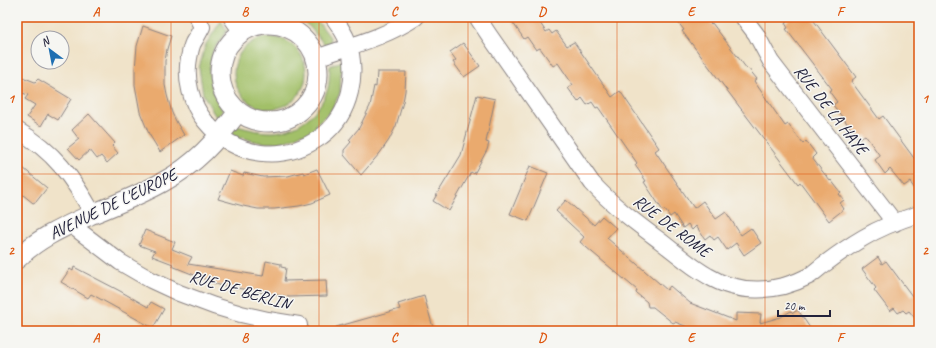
<svg xmlns="http://www.w3.org/2000/svg" width="936" height="348" viewBox="0 0 936 348" font-family="Caveat,sans-serif">
<style>
.green{fill:#a2c067;stroke:#627151}
.building{fill:#eaaa6e}
.lines{fill:none;stroke-linecap:round;stroke-linejoin:round}
.minor-casing{stroke:#898282;stroke-width:18}
.tertiary-casing{stroke:#898282;stroke-width:21}
.minor{stroke:#fff;stroke-width:16}
.tertiary{stroke:#fff;stroke-width:19}
.grid{fill:none;stroke:#de560e;stroke-width:1;stroke-opacity:0.55}
.labels{text-anchor:middle;dominant-baseline:central;stroke-width:3;stroke-linejoin:round;paint-order:stroke}
.street-label{font-size:17px;fill:#22223b;stroke:#f6f6f2}
.neatline{fill:none;stroke:#de560e;stroke-width:1.5}
.grid-label{font-size:13px;text-anchor:middle;font-weight:bold;fill:#de560e}
</style>
<rect width="100%" height="100%" fill="#f6f6f2"/>
<filter id="ink" filterUnits="userSpaceOnUse"><feTurbulence type="fractalNoise" baseFrequency=".025" numOctaves="2"/><feDisplacementMap in="SourceGraphic" scale="8" xChannelSelector="R" yChannelSelector="G"/><feConvolveMatrix kernelMatrix="1 2 1 2 8 2 1 2 1" color-interpolation-filters="sRGB"/></filter>
<filter id="wash" filterUnits="userSpaceOnUse"><feTurbulence type="fractalNoise" baseFrequency=".012" numOctaves="4" result="noise"/><feDisplacementMap in="SourceGraphic" scale="16" xChannelSelector="R" yChannelSelector="G"/><feGaussianBlur stdDeviation="0.9" result="paint"/><feColorMatrix in="noise" values="0 0 0 0 0 0 0 0 0 0 0 0 0 0 0 0 0 1.4 0 .05"/><feComposite in="paint" operator="in"/></filter>
<g filter="url(#wash)">
<rect width="100%" height="100%" fill="#f0e3c9"/>
<path class="green" d="M296,17H313L316,19L330,37L331,43L324,44L309,26Z
M221,21L227,30L213,51L209,70L212,90L223,111L218,117L214,114L203,94L199,68L206,44Z
M234 73a36 36 0 1 1 72 0a36 36 0 1 1-72 0Z
M345,59L346,68L341,72L340,93L331,111L315,125L319,130L308,139L303,133C298,136 292,139 286,141C271,145 255,143 242,137L239,141L230,133L237,126C248,129 259,132 271,132C296,132 319,114 327,91C330,83 329,74 330,66Z"/>
<g id="blocks">
<path class="building" d="M509,17H536L546,32L549,30L552,34L556,31L567,46L574,42L612,97L620,91L659,148L655,151L694,208L703,201L716,219L726,212L741,235L751,228L761,243L744,255L736,243L727,250L718,237L714,240L710,235L705,239L696,226L692,230L688,224L683,228L674,214L670,217L665,210L663,211L644,182L646,181L635,165L637,163L598,107L596,108L592,102L587,105L582,98L578,102L568,88L573,85L558,63L553,66L540,48L536,50L527,37L524,39Z
M674,17H705L711,24L712,23L747,69L748,68L757,79L754,81L785,126L788,124L803,144L806,141L816,154L812,158L830,181L831,180L841,193L839,194L844,200L840,203L844,209L829,221L800,182L798,184L682,31L684,30Z
M792,17H811L856,77L851,81L879,119L883,116L919,165V195L910,182L904,186L890,169L885,174L875,160L880,156L865,135L859,139L833,105L837,102L829,91L832,89L786,29L788,28L785,23Z
M143,26L171,36L167,49L165,61V85L167,95L172,113L177,123L184,135L160,152L149,134L140,112L135,85V69L137,46Z
M463,43L480,66L464,77L453,62L456,60L450,52Z
M377,72H406L405,91L403,102L396,126L389,140L380,153L361,175L344,155V150L351,142L349,140L359,128L370,106L374,86L376,87Z
M17,75L35,82L38,79L71,99L58,120L48,114L41,126L27,117L35,105L25,99L28,95L17,91Z
M477,95L495,99L486,142L489,143L487,150L474,174L471,172L449,211L433,201L461,155Z
M89,114L115,143L112,146L118,153L107,163L101,156L97,159L90,150L79,160L68,148L79,139L72,130Z
M17,163L47,188L36,202H35L33,203L17,190Z
M530,166L548,173L528,221L510,214Z
M317,169L330,195L312,203L299,206L274,209H258L243,206L218,199L230,171L243,176L244,173L263,177L288,176L303,172L304,174Z
M566,200L594,225L602,216L616,228L607,238L667,290L670,286L690,303L736,321V313L761,314L760,323L781,317L791,311L793,313L798,310L812,331H698L675,322L673,323L653,307H648L647,302L636,293L637,290L580,242L584,237L556,211Z
M145,230L175,242L172,249L192,257L188,264L263,276L266,261L281,264V267L286,268L284,281L326,280L327,296L289,297L219,285L172,266L173,264L152,256L155,251L139,245Z
M878,257L882,264L886,261L912,296L919,290V323L909,311L906,313L903,310L898,313L894,308L890,311L874,290L876,288L862,269Z
M74,267L120,291L148,307L151,302L164,309L153,328L91,294L88,298L61,282L70,269L73,271Z
M424,296L434,331H337L336,327L400,309L398,304Z"/>
</g>
</g>
<g filter="url(#ink)">
<use href="#blocks" fill-opacity="0" stroke="#898282" stroke-width="1"/>
<g class="lines">
<defs>
<path id="minor" d="M197,17L202,27C199,33 196,38 193,43C191,47 190,53 189,58C185,79 191,104 205,121C235,158 283,164 322,136C351,114 359,73 347,40C344,32 338,24 333,17
M477,17L489,35L592,183C612,205 635,222 659,240C675,252 690,266 708,276C739,295 777,293 809,276C815,272 820,267 826,263C838,254 851,245 863,238C881,227 900,220 919,214
M743,17L756,34L771,62L895,223
M316,58C350,46 386,37 416,17
M17,130C54,151 73,178 93,214
M70,224L120,262L151,280L179,293L214,306L241,314L268,320L299,325"/>
<path id="tertiary" d="M233,17L243,31
M220 73a49 49 0 1 1 98 0a49 49 0 1 1-98 0Z
M17,259C38,238 64,227 90,215C115,205 140,195 163,182C196,164 215,142 238,112"/>
</defs>
<use href="#minor" class="minor-casing"/>
<use href="#tertiary" class="tertiary-casing"/>
<use href="#minor" class="minor"/>
<use href="#tertiary" class="tertiary"/>
</g>
</g>
<path class="grid" d="M171,17V331M319,17V331M468,17V331M617,17V331M765,17V331M17,174H919"/>
<g class="labels">
<g class="street-label">
<text transform="translate(831 110) rotate(52)">RUE DE LA HAYE</text>
<text transform="translate(113 204) rotate(-26)">AVENUE DE L'EUROPE</text>
<text transform="translate(672 226) rotate(37)">RUE DE ROME</text>
<text transform="translate(240 290) rotate(16)">RUE DE BERLIN</text>
</g>
</g>
<rect width="936" height="348" fill="none" stroke="#f6f6f2" stroke-width="44"/>
<g transform="translate(50 50) rotate(328)"><circle r="19" fill="#f6f6f2" stroke="#a1a1a9"/>
<path d="M0-3L7 15L0 10L-7 15Z" fill="#1f6fb2"/>
<text y="-6" font-size="11" font-weight="bold" text-anchor="middle" fill="#22223b">N</text>
</g>
<path d="M778 310v6h52v-6" fill="none" stroke="#22223b" stroke-width="2"/>
<text x="784" y="310" font-size="12" fill="#22223b" stroke="#f6f6f2" stroke-width="3" paint-order="stroke">20 m</text>
<rect x="22" y="22" width="892" height="304" class="neatline"/>
<g class="grid-label">
<text x="96" y="16">A</text>
<text x="245" y="16">B</text>
<text x="394" y="16">C</text>
<text x="542" y="16">D</text>
<text x="691" y="16">E</text>
<text x="840" y="16">F</text>
<text x="11" y="103">1</text>
<text x="925" y="103">1</text>
<text x="11" y="255">2</text>
<text x="925" y="255">2</text>
<text x="96" y="342">A</text>
<text x="245" y="342">B</text>
<text x="394" y="342">C</text>
<text x="542" y="342">D</text>
<text x="691" y="342">E</text>
<text x="840" y="342">F</text>
</g>
</svg>
